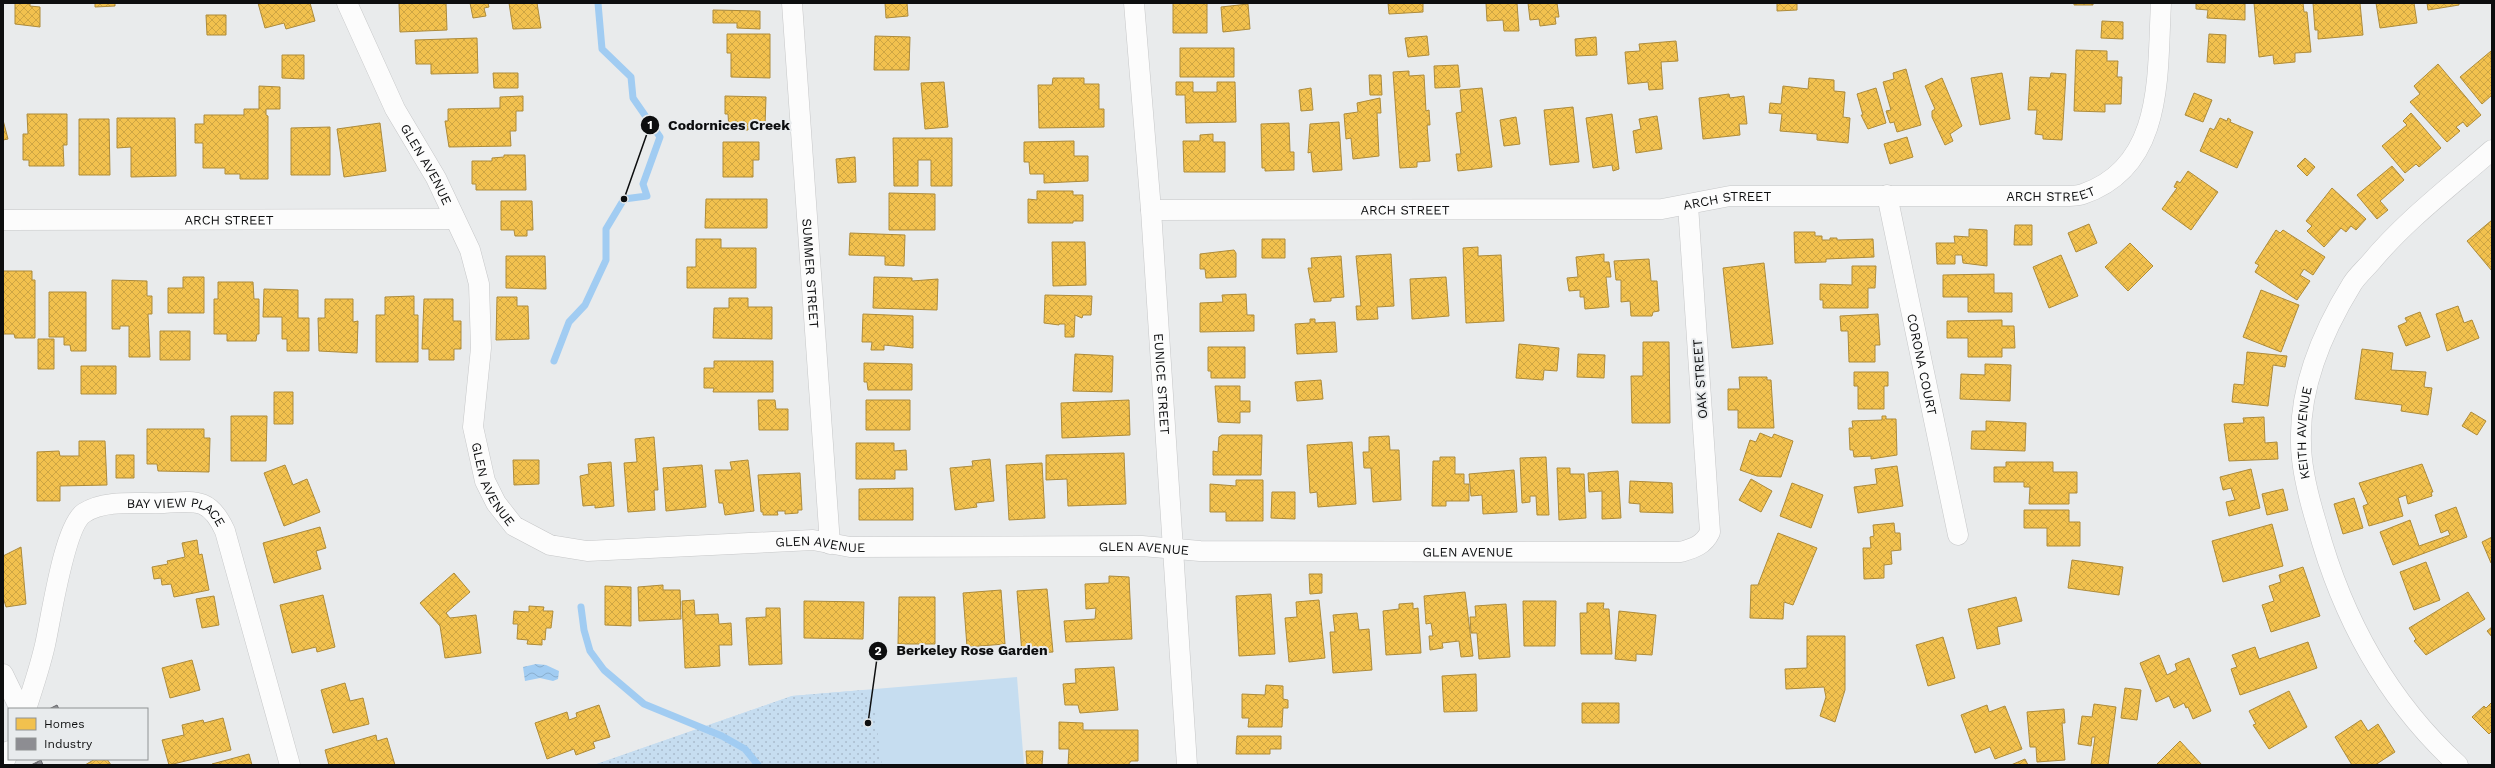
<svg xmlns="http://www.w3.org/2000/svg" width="2495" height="768" viewBox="0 0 2495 768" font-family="'Work Sans',sans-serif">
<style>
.park{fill:#c6ddf0}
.garden{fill:url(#garden-dots)}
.water{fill:url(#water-waves)}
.homes{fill:url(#homes-cross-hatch);stroke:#ad8b3b}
.industry{fill:url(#industry-cross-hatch);stroke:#67676b}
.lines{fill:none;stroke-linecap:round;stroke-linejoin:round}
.stream{stroke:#a1ccf2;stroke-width:7}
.minor-casing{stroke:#c6c7c8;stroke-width:21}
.minor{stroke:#fcfcfc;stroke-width:20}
.labels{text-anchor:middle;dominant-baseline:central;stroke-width:4;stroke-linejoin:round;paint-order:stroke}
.street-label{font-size:13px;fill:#0d0e0f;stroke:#e8ebed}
.leader{fill:none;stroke:#0d0e0f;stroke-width:1.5}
.callout-dot{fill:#0d0e0f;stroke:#e8ebed;stroke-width:1.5}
.mark-label{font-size:12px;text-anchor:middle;font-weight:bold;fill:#fff}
.callout-label{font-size:14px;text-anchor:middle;font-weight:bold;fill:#0d0e0f;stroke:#e8ebed;stroke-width:4;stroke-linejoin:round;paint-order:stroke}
</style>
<defs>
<pattern id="garden-dots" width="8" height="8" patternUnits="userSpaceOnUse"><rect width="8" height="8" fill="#c6ddf0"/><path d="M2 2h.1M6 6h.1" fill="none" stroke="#a9bccd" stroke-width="1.8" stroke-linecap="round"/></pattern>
<pattern id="water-waves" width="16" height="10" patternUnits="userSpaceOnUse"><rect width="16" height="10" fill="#a1ccf2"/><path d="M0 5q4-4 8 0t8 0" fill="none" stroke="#89aece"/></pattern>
<pattern id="homes-cross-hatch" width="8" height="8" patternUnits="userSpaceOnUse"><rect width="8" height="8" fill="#f2c14e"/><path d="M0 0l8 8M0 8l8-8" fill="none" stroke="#cea543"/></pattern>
<pattern id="industry-cross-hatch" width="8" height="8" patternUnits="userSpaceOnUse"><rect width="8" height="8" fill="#8d8d92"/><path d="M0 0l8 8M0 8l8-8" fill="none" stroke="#727276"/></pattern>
</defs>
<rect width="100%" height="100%" fill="#e9ebec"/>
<path class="park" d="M1017,677L1024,765H594L792,696Z"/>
<path class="garden" d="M864,690L875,712L882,765H594L792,696Z"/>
<path class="water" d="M536,664L546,665L559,671L558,679L553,681L540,678L525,681L523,667Z"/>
<path class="homes" d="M15,3H30V6L40,7V27L15,24Z
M95,3H115V6L95,7Z
M258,3H310L315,21L286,29L284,23L265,28Z
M399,3H446L447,30L400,32Z
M470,3H488L489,7L484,8L486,16L473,18Z
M509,3H537L541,28L513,29Z
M885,3H907L908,16L886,18Z
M1173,3H1207V33H1173Z
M1388,3H1423V12L1389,14Z
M1486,3H1517L1519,31H1504L1503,20L1487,21Z
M1528,3H1557L1559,17H1555L1556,24L1540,26L1539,19L1530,20Z
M1777,3H1797V10L1777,11Z
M2074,3H2093V5H2074Z
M2196,3H2245V20L2207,18L2208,10L2196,9Z
M2254,3H2303L2304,12H2307L2311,52L2295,53V62L2274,64L2273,55L2259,57Z
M2313,3H2360L2363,35L2318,39V30H2315Z
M2376,3H2414L2417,23L2380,28Z
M2427,3H2459V5L2428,10Z
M1248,4L1250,29L1223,32L1221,7Z
M713,10L760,11V29L737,28V23H713Z
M206,15H226V35H207Z
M2102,21L2123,22V39L2101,38Z
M727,34H770V78L731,77V53H727Z
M2209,34L2226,35L2225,63L2207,62Z
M875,36L910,37L909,70H874Z
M1427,36L1429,55L1408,57L1405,38Z
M1596,37L1597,55L1576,56L1575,39Z
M477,38L478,73L431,74V64H416L415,40Z
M1676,41L1678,61L1661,62L1663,89L1649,90L1648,82L1628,84L1625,52L1640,51L1639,44Z
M1180,48H1234V77H1180Z
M2076,50L2107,51V61H2118L2117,77H2122L2121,104H2105V112L2074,111Z
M2491,51L2492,95L2482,104L2460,77Z
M282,55H304V79L282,78Z
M2438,64L2481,115L2467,127L2463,122L2456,127L2460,131L2447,142L2410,102L2420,94L2414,86Z
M1458,65L1460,87L1435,88L1434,66Z
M1906,69L1921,125L1897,132L1894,122L1890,123L1886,111L1891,110L1883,82L1894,79L1893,73Z
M1409,71V76L1424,75L1426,111L1429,110L1430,125H1427L1430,161L1417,162V167L1400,168L1393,72Z
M493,73H518V88H494Z
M2002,73L2010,119L1980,125L1971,78Z
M2051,73L2066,74L2062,140L2043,139V135L2035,134L2037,110H2028L2030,77L2050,78Z
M1369,75H1381L1382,95H1370Z
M1053,78H1084V84H1099V109H1104V127L1039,128L1038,85H1052Z
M1809,78L1834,80V91L1845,92L1843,117L1850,118L1848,143L1817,140V134L1780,131L1782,114L1769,113L1770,103L1781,104L1783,86L1808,89Z
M1942,78L1962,126L1950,134L1953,141L1945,145L1932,117V111L1935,109L1925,86Z
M944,82L948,127L925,129L921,83Z
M1176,82H1193V92H1217V82H1235L1236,122L1186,123L1185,95H1176Z
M259,86L280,87V109H266V115L268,116V179H240V174H225V168H203V143H195V124H204V115H244V109H259Z
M1311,88L1313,110L1301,111L1299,90Z
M1482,88L1492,167L1458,171L1456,154H1461L1456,113L1462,112L1460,90Z
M1876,88L1886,123L1868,129L1861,115H1863L1857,94Z
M2194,93L2212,100L2203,122L2185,115Z
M1729,94L1730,98L1744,96L1747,124H1739L1740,135L1703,139L1699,98Z
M523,96V111H516V131H510L511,146L449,147L445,121H448V109L500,108V97Z
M725,96L766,97L765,126H748V130H729L728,114H725Z
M1380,98L1381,113H1377L1379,156L1353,159L1351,138L1346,139L1344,114L1358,112L1357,103Z
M1573,107L1579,162L1550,165L1544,110Z
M2411,113L2441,148L2419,167L2416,164L2405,173L2382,146L2407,125L2403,121Z
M27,114H67V145H63L64,166H29V160H23V134H28Z
M1612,114L1619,169L1613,171L1612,165L1593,168L1586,118Z
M1657,116L1662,149L1636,153L1633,131L1641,129L1639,119Z
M1516,117L1520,144L1504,146L1500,120Z
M117,118H175L176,176L131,177V147L117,148Z
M2220,118L2227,121L2228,118L2231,120L2230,122L2253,132L2237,168L2200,151L2210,128L2214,130Z
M79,119H109L110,175H79Z
M3,120L8,139L3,140Z
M1339,122L1342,170L1313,172L1311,152L1308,153L1310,124Z
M380,123L386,171L344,177L337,129Z
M1289,123L1290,152H1294V170L1265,171V168H1262L1261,124Z
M330,127V175H291V128Z
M1213,134V142H1225V172H1184L1183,141H1200V135Z
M1907,137L1913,157L1890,164L1884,144Z
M893,138H952V186H931V160H918V186H894Z
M1074,141V156H1088V181L1044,183V174H1030L1029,162H1024V142Z
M723,142H759V160H753V177H723Z
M504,155H525L526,190H476V184H472V161H492V158L504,157Z
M855,157L856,182L838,183L836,159Z
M2305,158L2315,167L2307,176L2297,166Z
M2392,166L2404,180L2380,201L2388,210L2377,219L2357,195Z
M2188,171L2218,192L2191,230L2162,209L2177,188L2174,187L2177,181L2180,183Z
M2332,188L2366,219L2356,230L2351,226L2346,232L2341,228L2324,247L2307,231L2312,226L2306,221Z
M1037,191H1073V195H1083V221H1073V223H1028V199L1037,200Z
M889,193L935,194V230H889Z
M706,199H767V228H705Z
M501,201H532L533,230H527V236H515L514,230H501Z
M2492,220V271L2467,241Z
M2089,224L2097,243L2076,252L2068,233Z
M2015,225H2032V245H2014Z
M1969,229L1987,230V266L1963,263L1962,255H1955V264H1937L1936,243H1955L1954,236L1969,237Z
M2276,230L2280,233L2283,230L2325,257L2313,275L2304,269L2300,275L2310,281L2297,300L2255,272L2259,265L2255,263Z
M1794,232H1815V236H1822V240H1830V238H1837V240L1873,239L1874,257L1826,259V262L1795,263Z
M850,233L905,235L904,266L885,265V256L849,255Z
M696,239H721V248H756V288H687V267H696Z
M1262,239H1285V258H1262Z
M1052,242H1085L1086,285L1053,286Z
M2130,243L2153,266L2128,291L2105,267Z
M1478,247V256L1501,255L1504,321L1466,323L1463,248Z
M1234,250L1236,253V277L1206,278L1205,269H1200V254Z
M1391,254L1394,306L1377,307L1378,319L1357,320L1356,306H1361L1356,256Z
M1604,254V262H1609L1611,277H1606L1609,307L1585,309L1584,297H1580V290L1569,291L1567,278L1578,277L1576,257Z
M2061,255L2078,296L2049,308L2033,267Z
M506,256H545L546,289L506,288Z
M1341,256L1344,297L1331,298V301L1314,302L1308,268H1312L1311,258Z
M1649,259L1651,281H1657L1659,311L1653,312L1652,316H1631L1630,301L1621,302V280H1616L1614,261Z
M1764,263L1773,344L1732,348L1723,268Z
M1852,266H1876L1875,288H1868V308H1823V300H1820V284L1852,285Z
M3,271H32V280H35V338H15L14,334H3Z
M1994,274V293H2012V312H1968V297H1943V275Z
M183,277H204V313H168V288H183Z
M874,277L912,278V281L938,279L937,310L873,308Z
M1446,277L1449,316L1412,319L1410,279Z
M112,280L147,281V296H152V314H148L150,357H129V326H120V329H112Z
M218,282H253L254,299H259V334H257L256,341H227V334H214V299H218Z
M264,289L298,290V318H309V351H287V339H282V317H263Z
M2261,290L2299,305L2281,352L2243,337Z
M49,292H86V351H71L70,345H64V337H49Z
M1246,294L1247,315H1254V331L1200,332V303L1223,302L1222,295Z
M1045,295L1092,296L1091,315H1083L1082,318L1075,315L1074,337H1065V324H1059V325L1044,323Z
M414,296V315H418V362H376V315H385V297Z
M497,297H517V306H528L529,339L496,340Z
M729,298H748V307H772V339L713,338L714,308H729Z
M325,299H353V322L358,321L357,353L319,351L318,318H325Z
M424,299H453V321H461V349H454V360H429V349H422Z
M2458,306L2464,323L2472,320L2479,338L2447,351L2436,314Z
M2420,312L2430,337L2406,346L2398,326L2407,322L2405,318Z
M863,314L913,316V348L884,345V350H871L872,342H862Z
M1878,314L1880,345H1875V362H1849L1848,331H1841L1840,316Z
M1310,319H1315V323L1335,322L1337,352L1297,354L1295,324L1310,323Z
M2002,320V326H2014L2015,348H2002V357H1968V338H1947V321Z
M160,331H190V360H160Z
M38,339H54V369H38Z
M1643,342H1669L1670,423H1632L1631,376H1643Z
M1519,344L1559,348L1557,371L1544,370L1543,380L1516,378Z
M1208,347H1245V378H1211V371H1208Z
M2362,349L2393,353L2391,370L2426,372L2424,387L2432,388L2428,415L2401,411L2402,405L2355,399Z
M2247,352L2287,356L2285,367L2273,365L2268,406L2232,402L2234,384L2244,385Z
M1075,354L1113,356L1112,392L1073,391Z
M1578,354L1605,355L1604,378L1577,377Z
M714,361H773V392H713L714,388H704V368H714Z
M864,363L912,364V390H868L867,382H864Z
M1985,364L2011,365L2010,401L1960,399L1961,374L1985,375Z
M81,366H116V394H81Z
M1854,372H1888V386H1884V409H1858V386H1854Z
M1739,377H1767V380H1771L1774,428H1738V410H1728V389H1740Z
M1321,380L1323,399L1297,401L1295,382Z
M1215,386H1240V401H1250V412H1240V423L1218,422Z
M274,392H293V424H274Z
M758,400H775L776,409H788V430H759Z
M866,400H910V430H866Z
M1129,400L1130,435L1062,438L1061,403Z
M2471,412L2486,421L2477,435L2462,426Z
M231,416H267L266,461H231Z
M1882,416H1886V419H1896L1897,455L1871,459V456L1854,457L1853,450H1850L1849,428H1853L1852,421L1882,420Z
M2264,417L2265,443L2277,442L2278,459L2229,461L2224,424L2244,423L2243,418Z
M1986,421L2026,423L2025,451L1971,449L1972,431H1986Z
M147,429H204V438H210L209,472L158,471L157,464H147Z
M1760,433L1772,438L1774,434L1793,441L1781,477L1757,476L1740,470L1750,440L1756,442Z
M1222,435H1262L1261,475H1213V451L1218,452L1219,437Z
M1389,436L1390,450H1399L1401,500L1373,502L1371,468H1364L1363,452H1369V437Z
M654,437L658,490H654L655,510L628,512L624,463L637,462L635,439Z
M79,441H105L107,485L60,486V501H37V452L59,451L60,456H79Z
M1352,442L1356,504L1318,507L1317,492L1310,493L1307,445Z
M856,443H894V451L906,450L907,470H895V479H856Z
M1124,453L1126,504L1068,506L1067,479L1046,480V455Z
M116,455H134V478H116Z
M1440,457H1455V474H1464V484H1469V501H1446V506H1432L1433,461H1440Z
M1546,457L1549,515H1537L1536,496H1530V502L1522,503L1520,458Z
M990,459L994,501L976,503L977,507L955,510L950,468L973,466L972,461Z
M513,460H539V484L514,485Z
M748,460L754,511L725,515L723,503H719L715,470H732L730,462Z
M611,462L614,506L595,508V505L583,506L580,476L589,474L588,464Z
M2006,462H2053V472H2077V493H2069V504H2029L2030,487H2024V482H1994V467H2006Z
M1042,463L1045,518L1009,520L1006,465Z
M2422,464L2433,492H2431L2432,496L2408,504L2406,495L2398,498L2403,516L2369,526L2363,506L2368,504L2359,483Z
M285,465L293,485L307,479L320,512L284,526L264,473Z
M702,465L706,507L666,511L663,468Z
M1897,466L1903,506L1858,513L1854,487L1877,484L1875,469Z
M1557,468H1570V474H1584L1586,518L1559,520Z
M2251,469L2260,508L2229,516L2226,502L2235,500L2231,488L2223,490L2220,477Z
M1514,470L1517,512L1483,514L1482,495L1471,496L1469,474Z
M1618,471L1621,518L1602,519V491L1589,492L1588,473Z
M800,473L802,510H798V513L785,514V511H777L778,515H763V512H761L758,475Z
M1751,479L1772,491L1761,512L1739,500Z
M1236,480H1263V521H1226V512H1210V484L1236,486Z
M1630,481L1672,483L1673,513L1640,512V504L1629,503Z
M1792,483L1823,495L1811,528L1780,516Z
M913,488V520H859V489Z
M2283,489L2288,510L2267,515L2262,494Z
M1272,492H1295V519L1271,518Z
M2354,498L2363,528L2343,534L2334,504Z
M2456,507L2467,537L2393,565L2380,532L2410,520L2419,546L2450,535L2448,530L2441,533L2435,515Z
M2024,510H2069V522H2080V546H2047V528H2024Z
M1894,523L1895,533H1900L1901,550L1891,551L1892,564L1884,565V578L1864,579L1863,548H1871L1870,537L1874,536L1873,525Z
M2272,524L2283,566L2223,582L2212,541Z
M320,527L326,548L316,551L321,569L274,583L263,543Z
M1778,533L1817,548L1793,605L1784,602L1783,619L1750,618L1751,585H1758Z
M2492,537V562L2491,563L2482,542Z
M197,540L199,555L202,554L209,590L174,597L171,584L162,585L161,578L154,579L152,567L168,564L167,561L185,557L182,543Z
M21,547L26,604L6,607L3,597V556Z
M2072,560L2123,567L2119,595L2068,588Z
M2426,562L2440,600L2414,610L2400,572Z
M2303,567L2320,616L2271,632L2262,605L2274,601L2269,586L2281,582L2279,575Z
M454,573L470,592L446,613L450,618L476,615L481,653L445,658L440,626L420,603Z
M1309,574H1322V593L1310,594Z
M1109,576L1129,577L1132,639L1066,642L1064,621L1095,619L1096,608L1086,609L1085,584L1109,583Z
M663,585V590H680L681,619L639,621L638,587Z
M605,586L631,587V626L605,625Z
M1047,589L1053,652L1022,654L1017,591Z
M1001,590L1005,644L967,647L963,593Z
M1465,592L1473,656L1461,657L1459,641L1442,643L1443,648L1430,650L1429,636H1433L1431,623L1426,624L1424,596Z
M2468,592L2485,619L2426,655L2414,641L2416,639L2409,628Z
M1271,594L1275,654L1239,656L1236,596Z
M323,595L335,647L317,652L316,647L292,653L280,605Z
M214,596L219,625L202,628L196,599Z
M899,597H935V644H898Z
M2016,597L2022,621L1997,627L2000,644L1977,649L1968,609Z
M694,600L695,615L718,614L719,624L731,623L732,645H719L720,666L685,668L682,601Z
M1319,600L1325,658L1289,662L1285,618L1297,617L1296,602Z
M804,601L864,602L863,639L804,638Z
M1523,601H1556L1555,646H1524Z
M1413,603V609L1418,608L1421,653L1386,655L1383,611L1399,609V604Z
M1587,603H1604L1603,609H1609L1612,654H1581L1580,613H1587Z
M1506,604L1510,657L1479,659L1477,633H1471L1470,617H1476L1475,606Z
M529,606L544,607L543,611H553L551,628H546L545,640L542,639V645L527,644L528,640L517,639L518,624H513L514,611L529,612Z
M766,608H780L782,664L749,665L746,618L766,617Z
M1619,611L1656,615L1652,655L1636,654V661L1615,659Z
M1357,613L1359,630L1369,629L1372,670L1333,673L1330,632H1335L1333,615Z
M2492,627V637L2487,631Z
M1807,636H1845V690L1835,722L1820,716L1826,697L1824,687L1786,689L1785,669L1807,668Z
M1943,637L1955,678L1928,686L1916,645Z
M2308,642L2317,668L2240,695L2231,669L2237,667L2232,655L2255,647L2259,659Z
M2159,655L2167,675L2177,670L2175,664L2189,658L2211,711L2193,719L2188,707L2186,708L2184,703L2174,708L2169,696L2156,702L2140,663Z
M192,660L200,690L170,698L162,668Z
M1114,667L1118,710L1080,713L1078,705H1065L1063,684L1076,683L1075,669Z
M1476,674L1477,711L1444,712L1442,676Z
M345,683L350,701L363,698L369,724L333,733L321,690Z
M1266,685L1283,686V699L1288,700V708H1283L1282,727H1248L1249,718H1242V694L1265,695Z
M2125,688L2141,690L2137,720L2121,718Z
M2289,691L2307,727L2269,749L2253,725L2256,724L2249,711Z
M2492,702V731L2489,734L2472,717L2484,706L2486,708Z
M1582,703H1619V723H1582Z
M2094,704L2116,707L2108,765H2091L2095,737H2092L2091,746L2078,744L2082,716L2092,717Z
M599,705L610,737L593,742L595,748L576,755L574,749L547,759L535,723L567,712L569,720L577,717L576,713Z
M1987,705L1989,712L2005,706L2022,749L1995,759L1990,747L1975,753L1961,715Z
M2064,709L2065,723H2062L2065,760L2037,762L2036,747H2030L2027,712Z
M223,718L231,750L169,765L162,740L184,735L182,725L203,720L204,723Z
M2361,720L2368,731L2378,724L2395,752L2375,765H2352L2335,737Z
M1059,722L1083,723V730H1138V761H1131L1128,765H1068L1069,749H1059Z
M376,735L377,741L387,738L395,765H329L325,750Z
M1237,736H1281V749H1270V754H1236Z
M2180,741L2202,765H2156Z
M1026,751H1043L1042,765H1027Z
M249,754L252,765H212V764Z
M95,759H107L111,765H85Z
M2025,759L2028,765H2011Z"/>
<path class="industry" d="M57,705L59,709H49Z
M41,760L43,765H31Z"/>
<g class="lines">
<path class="stream" d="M554,361L569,322L585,305L606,260V229L624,199L647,196L643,184L660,137L633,98L631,77L602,49L598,3
M581,607L584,630L590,651L604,670L644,704L722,736L745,749L758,765"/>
<defs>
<g id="minor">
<path id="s1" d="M347,3L395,109L436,178L470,250L479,284L481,348L473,427L485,481L496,503L514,526L550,545L587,551L813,540L850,547L1142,546L1200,551L1681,552C1694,548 1704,545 1710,532L1688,205"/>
<path id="s2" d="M792,3L830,544"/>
<path id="s3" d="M1134,3L1151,210L1187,765"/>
<path id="s4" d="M1887,195L1958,535"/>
<path id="s5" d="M1151,210L1662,209L1730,196H2052C2062,196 2074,197 2083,194C2165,166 2157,73 2161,3"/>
<path id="s6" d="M3,220L455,219"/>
<path d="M3,674L20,709"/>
<path id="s7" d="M26,709C33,688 40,667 45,645C51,619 64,526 84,513C105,499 140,504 164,503C197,501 210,498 225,531L290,765"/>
<path d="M3,765L9,751"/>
<path id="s8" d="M2458,765C2387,700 2342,617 2317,525C2309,499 2301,470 2301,443C2299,387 2323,331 2352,284C2357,276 2365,269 2371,262C2406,220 2451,186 2492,150"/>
</g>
</defs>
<use href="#minor" class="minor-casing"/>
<use href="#minor" class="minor"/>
</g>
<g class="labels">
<g class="street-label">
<text stroke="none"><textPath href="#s1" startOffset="180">GLEN AVENUE</textPath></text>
<text stroke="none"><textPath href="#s5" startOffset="901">ARCH STREET</textPath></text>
<text stroke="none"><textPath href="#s5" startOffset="577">ARCH STREET</textPath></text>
<text stroke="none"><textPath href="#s5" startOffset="254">ARCH STREET</textPath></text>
<text stroke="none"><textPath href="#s6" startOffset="226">ARCH STREET</textPath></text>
<text stroke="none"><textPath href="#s2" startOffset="271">SUMMER STREET</textPath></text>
<text stroke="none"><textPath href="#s4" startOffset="173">CORONA COURT</textPath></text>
<text transform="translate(1700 379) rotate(-94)">OAK STREET</text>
<text stroke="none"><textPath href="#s3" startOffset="382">EUNICE STREET</textPath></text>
<text stroke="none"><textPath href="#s8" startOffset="376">KEITH AVENUE</textPath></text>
<text stroke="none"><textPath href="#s1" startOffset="516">GLEN AVENUE</textPath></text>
<text stroke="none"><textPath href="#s7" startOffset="303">BAY VIEW PLACE</textPath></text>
<text stroke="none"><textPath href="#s1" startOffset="876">GLEN AVENUE</textPath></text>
<text stroke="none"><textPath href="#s1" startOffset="1200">GLEN AVENUE</textPath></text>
<text stroke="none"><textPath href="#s1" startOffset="1524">GLEN AVENUE</textPath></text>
</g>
</g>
<path class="leader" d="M624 199L650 125M868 723L878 651"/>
<g class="callout-dot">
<circle cx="624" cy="199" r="4"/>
<circle cx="868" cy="723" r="4"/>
<circle cx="650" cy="125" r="10"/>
<circle cx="878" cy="651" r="10"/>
</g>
<g class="mark-label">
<text x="650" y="129">1</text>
<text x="878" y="655">2</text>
</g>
<g class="callout-label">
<text x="729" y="130">Codornices Creek</text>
<text x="972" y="655">Berkeley Rose Garden</text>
</g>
<rect width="2495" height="768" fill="none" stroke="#0d0e0f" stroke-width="8"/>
<rect x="8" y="708" width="140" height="52" fill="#e8ebed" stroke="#909394"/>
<rect x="16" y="718" width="20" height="12" fill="#f2c14e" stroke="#909394"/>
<text x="44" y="728" font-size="12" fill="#0d0e0f">Homes</text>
<rect x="16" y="738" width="20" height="12" fill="#8d8d92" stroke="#909394"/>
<text x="44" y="748" font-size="12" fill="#0d0e0f">Industry</text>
</svg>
